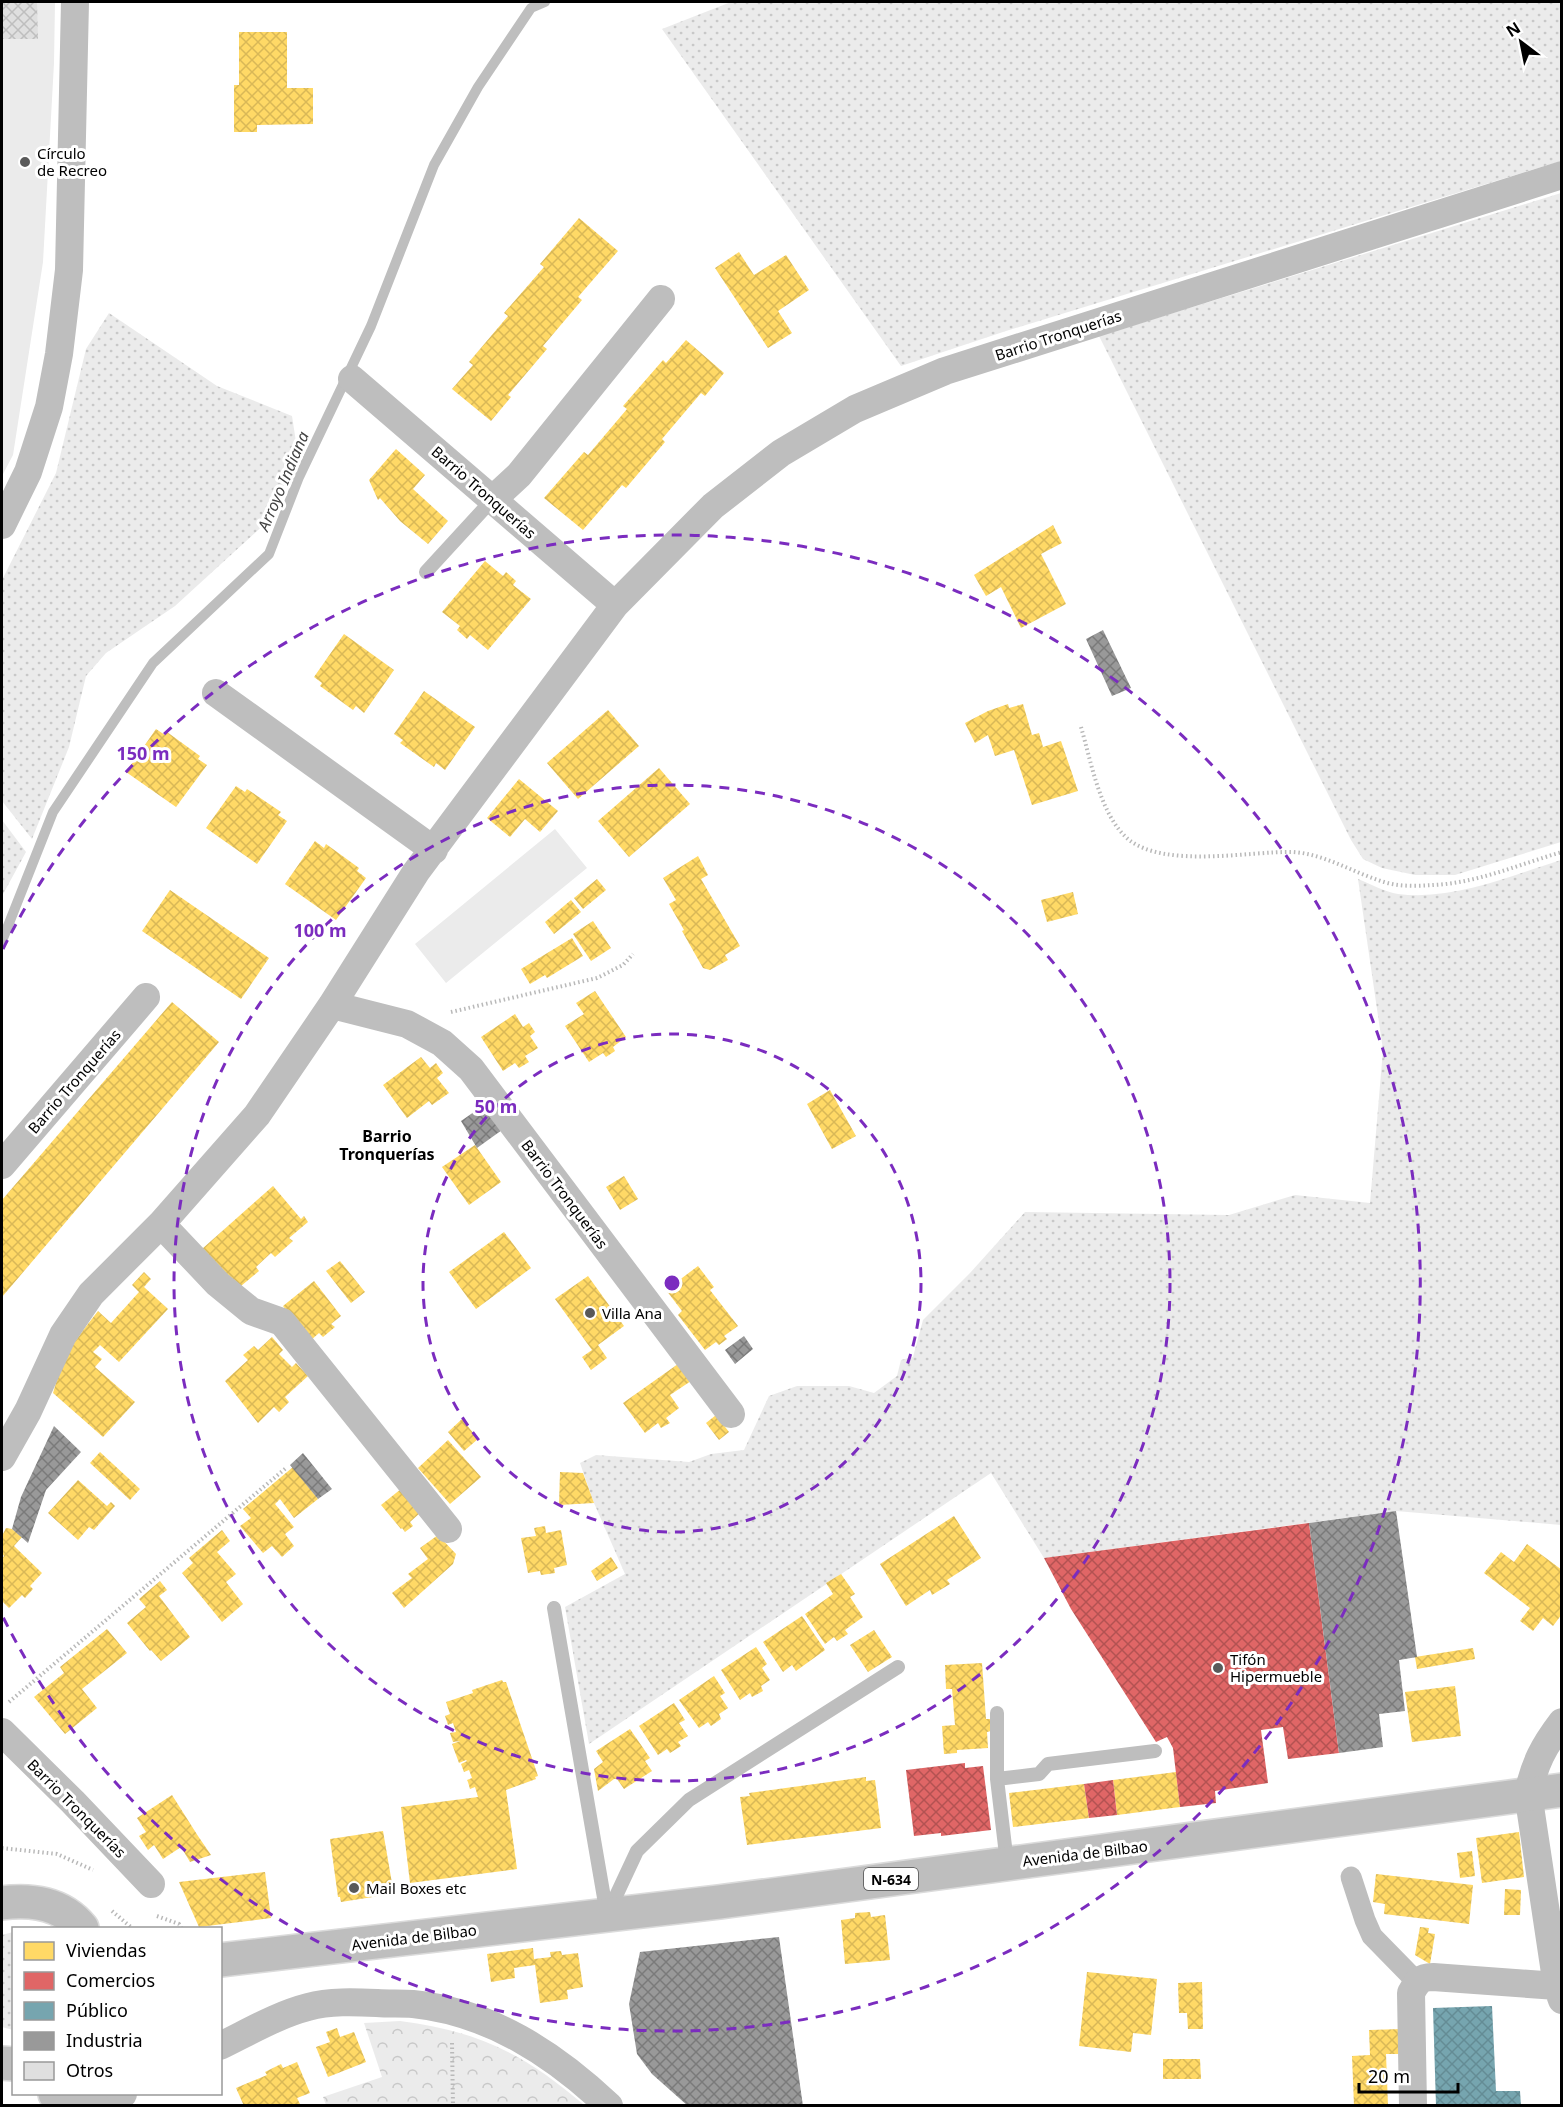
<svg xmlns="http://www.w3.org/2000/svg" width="1563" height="2107" viewBox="0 0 1563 2107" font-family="'Noto Sans',sans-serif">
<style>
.grass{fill:url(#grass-dots)}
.park{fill:url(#park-crowns)}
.pitch{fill:#ebebeb}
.homes{fill:url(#homes-cross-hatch)}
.shops{fill:url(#shops-cross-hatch)}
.public{fill:url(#public-cross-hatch)}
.industry{fill:url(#industry-cross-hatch)}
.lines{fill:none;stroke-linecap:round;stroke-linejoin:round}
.stream{stroke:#bebebe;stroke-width:10}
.building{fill:url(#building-cross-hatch)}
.primary-casing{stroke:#dbdbdb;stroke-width:36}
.trunk-casing{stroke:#dbdbdb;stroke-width:36}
.path{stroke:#b9b9b9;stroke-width:4;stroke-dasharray:1.5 3;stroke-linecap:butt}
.service{stroke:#bebebe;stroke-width:14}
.pedestrian{stroke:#bebebe;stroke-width:21}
.minor{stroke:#bebebe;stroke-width:28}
.primary{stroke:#bebebe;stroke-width:33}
.trunk{stroke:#bebebe;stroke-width:33}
.ring{fill:none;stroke:#7b2cbf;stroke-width:3;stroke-dasharray:10 8}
.poi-dot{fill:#595959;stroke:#fff;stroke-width:2}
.labels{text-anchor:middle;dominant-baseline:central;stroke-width:6;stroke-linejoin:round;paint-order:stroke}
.shield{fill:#fff;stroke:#4c4c4c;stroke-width:1.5}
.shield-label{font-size:14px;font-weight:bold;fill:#000}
.poi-label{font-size:15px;fill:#000;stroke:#fff;text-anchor:start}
.street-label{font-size:15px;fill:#000;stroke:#fff}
.water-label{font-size:16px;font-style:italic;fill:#434343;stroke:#fff}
.neighbourhood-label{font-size:16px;font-weight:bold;fill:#000;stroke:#fff}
.centre{fill:#7b2cbf;stroke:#fff;stroke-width:3}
.ring-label{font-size:18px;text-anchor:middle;font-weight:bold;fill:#7b2cbf;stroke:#fff;stroke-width:6;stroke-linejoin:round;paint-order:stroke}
</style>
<defs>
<pattern id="grass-dots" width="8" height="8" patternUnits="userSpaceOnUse" patternTransform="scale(1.5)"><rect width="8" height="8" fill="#ebebeb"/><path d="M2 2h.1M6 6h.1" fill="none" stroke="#c8c8c8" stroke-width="1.8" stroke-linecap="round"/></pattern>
<pattern id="park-crowns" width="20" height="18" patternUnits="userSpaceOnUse" patternTransform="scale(1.5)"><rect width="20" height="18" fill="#ebebeb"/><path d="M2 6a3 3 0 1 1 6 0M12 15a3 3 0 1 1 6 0" fill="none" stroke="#c8c8c8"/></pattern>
<pattern id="homes-cross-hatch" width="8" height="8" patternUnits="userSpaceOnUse" patternTransform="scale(1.5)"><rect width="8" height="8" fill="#ffd966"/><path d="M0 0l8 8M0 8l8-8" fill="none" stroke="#d9b857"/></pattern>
<pattern id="shops-cross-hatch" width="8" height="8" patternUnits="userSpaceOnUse" patternTransform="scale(1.5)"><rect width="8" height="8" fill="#e06666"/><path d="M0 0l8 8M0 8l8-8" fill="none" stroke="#b35252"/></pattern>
<pattern id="public-cross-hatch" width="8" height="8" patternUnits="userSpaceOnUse" patternTransform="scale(1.5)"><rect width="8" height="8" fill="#76a5af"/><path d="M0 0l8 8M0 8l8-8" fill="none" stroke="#648c95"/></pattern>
<pattern id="industry-cross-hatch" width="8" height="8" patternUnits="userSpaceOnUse" patternTransform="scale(1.5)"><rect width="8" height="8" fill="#999"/><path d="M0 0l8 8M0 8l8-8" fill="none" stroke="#7a7a7a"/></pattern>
<pattern id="building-cross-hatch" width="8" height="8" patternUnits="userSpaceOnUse" patternTransform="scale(1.5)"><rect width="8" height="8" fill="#dfdfdf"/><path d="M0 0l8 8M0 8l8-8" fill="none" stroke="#bebebe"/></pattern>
</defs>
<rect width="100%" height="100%" fill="#fff"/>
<path class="grass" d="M731,2H1561V161L1006,331L901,366L662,29Z
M1561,193V842L1455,875H1415L1382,868L1363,859L1351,840L1099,336Z
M109,313L217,386L292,416L298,455L267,522L175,606L106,653L86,676L69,747L32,839L2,801V580L56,473L86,349Z
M2,820L26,852L2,896Z
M1561,860V1525L1396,1511L1044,1558L991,1473L589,1744L565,1607L625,1574L594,1503L580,1463L596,1455L689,1462L711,1454L744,1450L769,1396L797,1386H849L874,1393L897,1376L901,1360L913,1357L923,1320L970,1273L1025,1212L1229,1215L1295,1195L1370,1203L1383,1050L1358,879C1371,884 1385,892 1398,894C1453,901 1510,876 1561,860Z
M13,1932H14L13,2030L2,2027V1935Z"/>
<path class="park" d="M400,2021C478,2031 525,2054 584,2105H326L323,2097L382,2077L364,2023Z"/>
<path class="pitch" d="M2,2H55L54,63L43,262L13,455L2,476Z
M555,829L587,868L446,983L415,944Z"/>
<path class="homes" d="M239,32H287V88H313V124L257,125V132H234V85H239Z
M579,218L618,251L578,297L582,300L543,346L547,349L508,395L511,397L491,421L452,389L473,365L469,362L508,316L504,313L544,267L540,264Z
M739,252L754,275L786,255L809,290L778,311L792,333L768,348L715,268Z
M686,340L724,373L705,396L701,393L662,439L665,442L626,488L622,485L583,530L544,498L584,452L588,455L627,409L623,406L663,360L666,363Z
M396,449L425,475L413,489L448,521L428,544L400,521L380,498L378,500L369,480Z
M1053,525L1062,543L1041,554L1066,604L1021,628L1001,587L986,596L974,575Z
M485,561L503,576L506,572L516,581L513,585L531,599L488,650L470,635L467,639L457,630L460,626L442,612Z
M344,634L394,670L364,713L356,706L353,710L320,686L322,683L314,677Z
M424,691L475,727L445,770L436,763L434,767L400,743L403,740L394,734Z
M1008,704L1009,708L1023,704L1032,735L1039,733L1043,747L1061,741L1078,791L1032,805L1014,750L995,756L988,735L975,743L965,723L988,711Z
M608,710L639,746L578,799L547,763Z
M156,729L165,735L167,732L200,756L198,759L207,765L176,807L126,772Z
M659,768L690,804L629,857L598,821Z
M519,779L558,811L540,832L525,819L510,837L487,818Z
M236,786L245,792L247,789L281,812L278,815L287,821L257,864L206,828Z
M315,841L324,848L326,844L359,868L357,871L366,878L336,920L285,884Z
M698,856L708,875L701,879L740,946L725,955L728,960L710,970L703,968L682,931L684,930L669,904L676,900L663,878Z
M597,879L606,890L583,909L574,898Z
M170,890L269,958L241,999L142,931Z
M1073,892L1078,914L1047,922L1041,900Z
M571,900L581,912L554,934L545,922Z
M593,921L611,948L591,961L573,934Z
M572,938L583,956L547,978L545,975L530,984L521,969Z
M595,991L626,1037L613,1047L615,1051L606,1057L603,1053L589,1062L565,1026L584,1014L576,1003Z
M172,1002L219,1042L2,1297V1200Z
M515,1014L523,1027L529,1023L535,1032L530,1036L538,1048L525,1056L529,1062L519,1068L515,1063L503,1071L481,1037Z
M421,1057L430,1068L436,1063L443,1073L437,1078L449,1093L432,1105L429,1101L407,1118L383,1085Z
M830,1090L856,1136L832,1149L807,1104Z
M475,1145L501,1182L469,1205L442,1167Z
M624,1176L638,1199L620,1210L606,1187Z
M273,1186L301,1219L304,1216L308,1222L289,1238L293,1241L275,1257L271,1253L256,1267L259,1271L241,1286H234L202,1249Z
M504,1232L531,1268L476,1309L449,1272Z
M340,1261L365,1292L351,1303L326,1271Z
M698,1266L714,1287L710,1290L738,1326L724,1336L727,1339L719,1345L716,1342L705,1350L678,1315L682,1311L666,1290Z
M144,1272L151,1279L144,1287L168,1309L119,1362L100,1345L93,1352L102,1359L95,1367L135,1402L103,1437L53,1393L58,1376L74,1343L84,1329L98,1311L111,1323L139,1292L132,1285Z
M588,1276L624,1326L598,1345L607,1358L591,1370L582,1357L592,1350L555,1299Z
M314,1281L341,1316L331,1324L335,1327L323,1337L319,1333L310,1341L283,1306Z
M272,1337L283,1350L279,1354L292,1367L296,1363L308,1376L285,1397L289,1402L279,1412L274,1407L258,1423L225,1381L248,1360L243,1355L254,1346L258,1350Z
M678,1364L691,1381L670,1395L679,1408L666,1418L670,1423L661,1428L658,1423L645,1433L623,1403Z
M716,1415L729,1432L719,1440L706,1423Z
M462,1419L478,1439L464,1451L448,1432Z
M448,1440L481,1477L450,1504L418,1468Z
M100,1452L140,1489L130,1500L90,1463Z
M293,1467L318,1499L294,1518L280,1499L275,1504L294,1527L285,1534L294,1546L282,1557L272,1546L263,1553L240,1526L251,1518L243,1509Z
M560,1472L583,1473L594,1503L559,1505Z
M78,1480L107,1506L111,1502L115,1506L94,1530L89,1527L78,1540L48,1513Z
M401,1489L420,1513L410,1522L413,1526L405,1532L402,1528L401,1529L381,1505Z
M954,1516L981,1558L947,1580L950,1584L932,1595L930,1590L906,1606L880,1564Z
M545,1526L546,1533L561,1530L567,1565L554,1568L555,1573L541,1575L540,1571L528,1573L521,1538L536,1536L534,1528Z
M6,1528L12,1529L22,1537L14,1546L42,1573L30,1586L33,1589L25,1598L22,1595L9,1608L2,1601V1559L4,1556L2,1553V1536Z
M222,1530L230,1541L217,1552L236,1574L226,1582L243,1604L222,1622L182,1573L193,1563L189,1558Z
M438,1535L456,1554L453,1564L404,1608L392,1593L412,1578L408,1574L428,1559L420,1548Z
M1527,1544L1562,1570V1614L1553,1626L1543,1618L1533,1631L1520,1621L1530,1608L1484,1573L1501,1552L1514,1562Z
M611,1557L618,1568L597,1581L591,1571Z
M841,1574L855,1594L850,1597L863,1617L845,1630L848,1634L837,1641L834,1637L825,1644L805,1614L833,1594L826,1583Z
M160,1581L167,1590L159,1596L190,1637L161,1661L151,1650L150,1651L127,1623L146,1607L139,1599Z
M802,1616L825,1650L796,1671L792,1665L783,1672L763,1642Z
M107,1629L127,1653L82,1689L97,1708L65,1734L34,1697L64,1673L60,1667Z
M874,1630L892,1657L868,1672L850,1645Z
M756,1647L767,1664L762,1668L770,1680L761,1686L763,1691L752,1697L750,1693L740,1700L721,1670Z
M1473,1648L1475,1659L1417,1669L1415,1657Z
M982,1663L986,1719H990L991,1731L987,1732L988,1748L957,1750V1753L944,1754L942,1726L955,1725L952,1689H946L945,1665Z
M714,1676L725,1693L720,1696L728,1708L719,1714L721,1719L711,1726L708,1722L699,1728L679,1700Z
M502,1680L503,1682H506L538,1776L535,1777L536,1779L506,1790L517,1869L410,1883L401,1807L478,1797L475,1787L470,1789L468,1782L467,1780L472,1778L469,1770L464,1772L461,1764L467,1761L466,1760L459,1763L452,1744L460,1741L453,1742L450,1733L456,1732L453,1723L448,1725L445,1716L450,1714L446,1702L473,1693L472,1690Z
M1455,1686L1461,1736L1412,1742L1405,1692Z
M674,1703L685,1720L679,1723L688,1736L678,1742L681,1746L670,1753L667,1749L658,1755L639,1726Z
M630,1729L650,1758L645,1761L652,1771L624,1789L617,1779H614L598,1791L594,1769L603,1762L596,1751Z
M1176,1772L1180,1807L1117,1815L1113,1780Z
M866,1777V1781L875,1780L881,1828L747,1845L740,1797L750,1796L749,1793Z
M1084,1784L1089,1818L1013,1827L1009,1793Z
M172,1795L198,1836L211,1855L190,1862L181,1847L163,1859L154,1845L148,1850L139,1836L146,1832L137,1818Z
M383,1831L393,1889H391L392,1894L341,1902L340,1897H338L330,1839Z
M1519,1832L1524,1877L1482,1883L1476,1838Z
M1472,1851L1475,1876L1460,1878L1457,1853Z
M265,1872L271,1918L199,1927L179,1882Z
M1376,1874L1473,1885L1469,1924L1384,1914L1385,1904L1373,1902Z
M1505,1889L1521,1890L1520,1915H1504Z
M870,1912L871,1917L885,1915L890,1960L845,1964L841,1920L855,1918V1913Z
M1420,1927L1429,1928L1428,1933L1435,1934L1430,1964L1415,1955Z
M533,1948L534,1959L551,1957L550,1952L561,1951L562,1955L578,1953L583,1987L567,1990L568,1999L540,2003L535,1965L514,1968L515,1978L491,1982L487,1954Z
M1087,1972L1157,1979L1151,2035L1133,2033L1131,2052L1079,2046Z
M1202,1982L1203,2029H1188L1187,2013H1179L1178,1983Z
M337,2028L340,2037L354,2032L366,2062L328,2077L316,2047L330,2042L326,2032Z
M1402,2029L1403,2054H1386L1388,2106H1354L1352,2056L1370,2055L1369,2030Z
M1163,2059H1200L1201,2079H1163Z
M297,2062L310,2093L297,2098L301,2106H244L236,2088L267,2075L265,2072L281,2064L283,2068Z"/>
<path class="shops" d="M1309,1523L1339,1753L1288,1759L1283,1727L1261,1730L1268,1783L1215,1791L1216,1803L1180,1807L1173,1748L1167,1737L1156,1742L1071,1609L1044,1558Z
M965,1763V1768L983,1766L991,1830L941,1836V1833L914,1836L906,1770Z
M1113,1780L1117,1815L1089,1818L1084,1784Z"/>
<path class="public" d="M1492,2006L1496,2091H1520L1521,2106H1436L1433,2008Z"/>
<path class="industry" d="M1103,630L1131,688L1112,696L1086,639Z
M484,1105L502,1130L477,1148L461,1121Z
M744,1336L753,1349L735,1364L725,1350Z
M54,1426L81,1452L46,1490L28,1543L12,1529L21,1497Z
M303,1453L332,1489L318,1499L290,1465Z
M1396,1511L1417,1657L1399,1660L1405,1711L1379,1714L1383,1747L1339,1753L1309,1523Z
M779,1937L803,2106H688L652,2074L637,2054L629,2004L640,1952Z"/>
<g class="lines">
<path class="stream" d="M2,941L53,812L153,663L269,554L299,477L371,326L434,165L478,87L531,8L545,2"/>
</g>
<path class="building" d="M2,2H37L38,39H2Z"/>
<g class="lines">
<defs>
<path id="primary" d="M55,2094L62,2106
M88,2094L93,2106"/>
<path id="trunk" d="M2,1903C31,1899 62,1903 82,1928
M220,1960L719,1902L1562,1790
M2,2063L14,2064"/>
</defs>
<use href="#primary" class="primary-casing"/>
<use href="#trunk" class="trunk-casing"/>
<path class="path" d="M1081,727C1091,761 1100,815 1128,839C1164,869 1250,851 1293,852C1325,854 1354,873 1384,882C1400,887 1418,886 1434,885C1477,883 1520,864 1562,852
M451,1012L597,978L623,965L633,954
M9,1702L286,1468
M2,1848L57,1854L93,1870
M112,1911L132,1928
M157,1916L179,1924L181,1928
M452,2043L453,2106"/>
<path class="service" d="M426,572L493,499
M554,1608L607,1915
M997,1713V1779
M1007,1863L997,1779L1039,1774L1048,1764L1155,1751
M608,1913L637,1851L689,1800L898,1667"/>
<path class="pedestrian" d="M1351,1877L1365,1920L1372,1936L1417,1982"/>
<path class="minor" d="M352,379L615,605
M493,499L519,475L661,299
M2,525L28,472L49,407L59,354L69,270L75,2
M216,693L434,850
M332,1005L407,1024L442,1043L471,1069L731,1414
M2,1165L146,997
M161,1224L218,1284L251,1311L282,1322L448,1529
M2,1457L28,1411L63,1335L91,1294L161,1224L257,1115L332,1005L416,872L615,605L713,506L781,453L855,409L945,371L1562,175
M1562,1722C1543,1747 1535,1763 1528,1793L1557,1986L1562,2000
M2,1732L73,1802L151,1884
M220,2046C249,2032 277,2015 308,2007C330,2001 354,2002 377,2003C389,2004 401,2003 413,2004C490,2012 554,2054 609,2106
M88,2096L99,2098L123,2094
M1413,2106L1411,1993C1417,1982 1420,1977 1433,1977L1557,1986"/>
<use href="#primary" class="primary"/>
<use href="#trunk" class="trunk"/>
</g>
<g class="ring">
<circle cx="672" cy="1283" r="249"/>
<circle cx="672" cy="1283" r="498"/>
<path d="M3 949A748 748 0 1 1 3 1617"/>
</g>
<g class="poi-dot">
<circle cx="25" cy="162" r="6"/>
<circle cx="590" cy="1313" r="6"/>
<circle cx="1218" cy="1668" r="6"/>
<circle cx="354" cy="1888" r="6"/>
</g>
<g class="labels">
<rect class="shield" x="864" y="1868" width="54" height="22" rx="4.5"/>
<g class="shield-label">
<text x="891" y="1879">N-634</text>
</g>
<g class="poi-label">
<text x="37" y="153">Círculo<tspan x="37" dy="17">de Recreo</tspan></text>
<text x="602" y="1313">Villa Ana</text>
<text x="1230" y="1659">Tifón<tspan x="1230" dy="17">Hipermueble</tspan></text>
<text x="366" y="1888">Mail Boxes etc</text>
</g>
<g class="street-label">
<text transform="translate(1058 335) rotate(-18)">Barrio Tronquerías</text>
<text transform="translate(484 492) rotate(41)">Barrio Tronquerías</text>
<text transform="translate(74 1081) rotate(-49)">Barrio Tronquerías</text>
<text transform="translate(565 1194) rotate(53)">Barrio Tronquerías</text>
<text transform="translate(77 1808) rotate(45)">Barrio Tronquerías</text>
<text transform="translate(1085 1853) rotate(-7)">Avenida de Bilbao</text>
<text transform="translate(414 1937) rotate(-7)">Avenida de Bilbao</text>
</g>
<g class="water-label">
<text transform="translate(283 481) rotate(-67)">Arroyo Indiana</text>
</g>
<g class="neighbourhood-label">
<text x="387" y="1136">Barrio<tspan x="387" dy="18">Tronquerías</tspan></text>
</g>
</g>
<circle cx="672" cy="1283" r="9" class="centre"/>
<g class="ring-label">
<text x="143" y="760">150 m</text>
<text x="320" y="937">100 m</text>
<text x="496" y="1113">50 m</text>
</g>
<rect width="1563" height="2107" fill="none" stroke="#000000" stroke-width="6"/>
<rect x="12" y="1927" width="210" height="168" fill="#ffffff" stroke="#999999" stroke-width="1.5"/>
<rect x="24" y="1942" width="30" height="18" fill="#ffd966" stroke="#999999" stroke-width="1.5"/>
<text x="66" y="1957" font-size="18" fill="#000000">Viviendas</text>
<rect x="24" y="1972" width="30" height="18" fill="#e06666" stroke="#999999" stroke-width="1.5"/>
<text x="66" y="1987" font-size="18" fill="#000000">Comercios</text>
<rect x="24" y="2002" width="30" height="18" fill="#76a5af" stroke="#999999" stroke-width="1.5"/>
<text x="66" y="2017" font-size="18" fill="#000000">Público</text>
<rect x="24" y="2032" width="30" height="18" fill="#999999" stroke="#999999" stroke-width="1.5"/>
<text x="66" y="2047" font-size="18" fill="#000000">Industria</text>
<rect x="24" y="2062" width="30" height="18" fill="#dfdfdf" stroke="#999999" stroke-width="1.5"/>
<text x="66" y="2077" font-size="18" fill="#000000">Otros</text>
<g transform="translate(1521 42) rotate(328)" stroke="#ffffff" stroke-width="4.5" paint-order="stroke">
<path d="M0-4.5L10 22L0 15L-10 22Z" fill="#000000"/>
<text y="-9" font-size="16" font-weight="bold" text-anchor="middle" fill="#000000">N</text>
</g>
<path d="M1359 2083v9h99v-9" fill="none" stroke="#000000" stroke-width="3"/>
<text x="1368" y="2083" font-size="18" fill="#000000" stroke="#ffffff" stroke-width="4.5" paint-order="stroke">20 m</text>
</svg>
